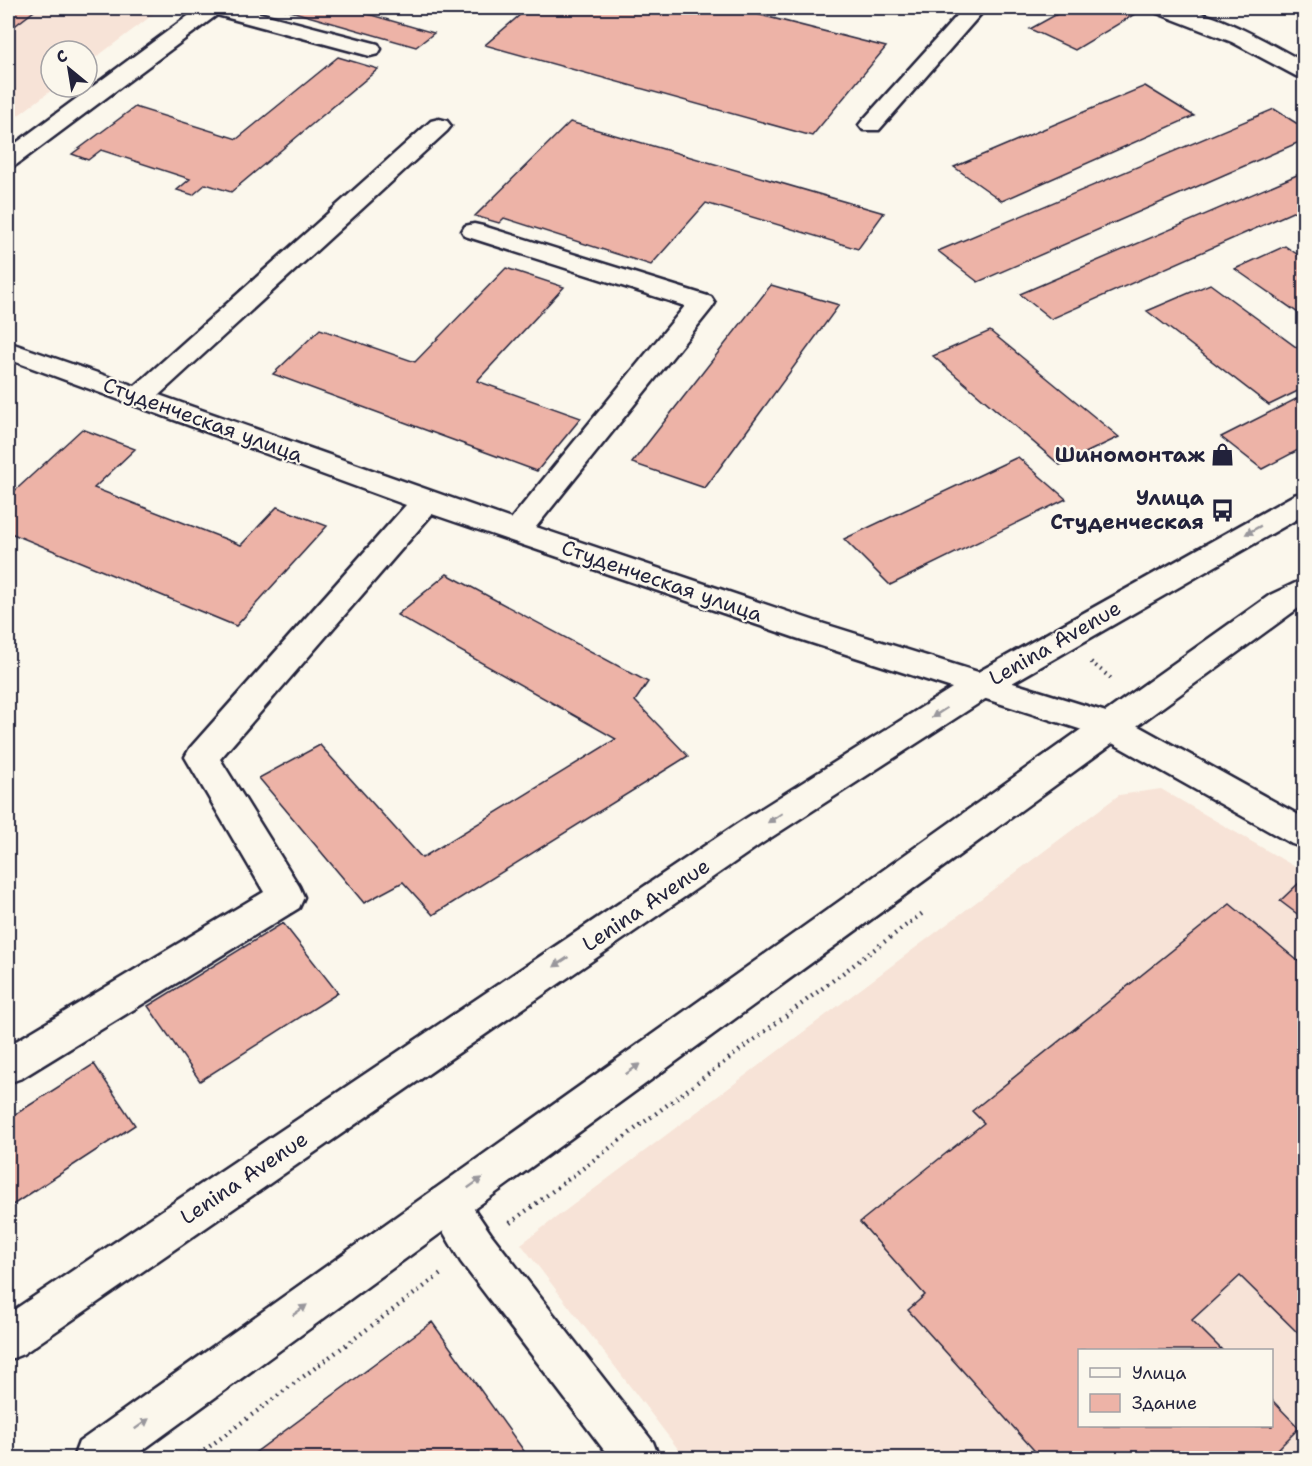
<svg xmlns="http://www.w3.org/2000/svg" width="1312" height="1466" viewBox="0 0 1312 1466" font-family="'Shantell Sans',sans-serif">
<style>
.built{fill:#f7e3d7;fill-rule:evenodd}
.building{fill:#edb3a7;stroke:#22223b;stroke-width:1.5}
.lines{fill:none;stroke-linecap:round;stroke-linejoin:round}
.minor-casing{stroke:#22223b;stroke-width:5}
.major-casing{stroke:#22223b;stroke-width:5}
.path-far1{stroke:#22223b;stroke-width:4;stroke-dasharray:1.5 4.5;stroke-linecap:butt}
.path{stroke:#22223b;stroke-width:4.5;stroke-dasharray:1.5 5;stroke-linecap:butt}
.minor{fill:#fbf7ec;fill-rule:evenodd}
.major{fill:#fbf7ec;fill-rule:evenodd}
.oneway{fill:#99979c}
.labels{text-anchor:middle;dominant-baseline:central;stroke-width:4.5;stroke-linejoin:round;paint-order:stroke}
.street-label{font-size:21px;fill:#22223b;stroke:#fbf7ec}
.poi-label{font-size:21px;font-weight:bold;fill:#22223b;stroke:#fbf7ec;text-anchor:end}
</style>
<rect width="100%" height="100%" fill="#fbf7ec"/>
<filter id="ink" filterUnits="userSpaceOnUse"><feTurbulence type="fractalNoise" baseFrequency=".0167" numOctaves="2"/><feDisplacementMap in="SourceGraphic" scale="12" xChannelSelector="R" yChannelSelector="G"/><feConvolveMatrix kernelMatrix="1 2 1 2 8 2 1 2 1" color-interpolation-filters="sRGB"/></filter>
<g filter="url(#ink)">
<path class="built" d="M8,8H162L87,64V51H51V87H56L8,123Z
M1161,789L1304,872V1458H685L521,1244L1119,795ZM1080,1350H1272V1426H1080Z"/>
<path class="building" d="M8,8H38L8,31Z
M280,8H347L434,33L416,47Z
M528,8H733L886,47L812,136L485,45Z
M1068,8H1132L1140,11L1075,50L1030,29Z
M338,57L378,69L231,192L206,184L193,195L177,190L190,179L101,150L88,160L72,154L135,107L237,139Z
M1145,86L1194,116L1002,201L954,167Z
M1274,109L1304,128V140L978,282L938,251Z
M570,122L884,213L858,249L706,203L651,265L504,218L499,223L475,216Z
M1304,172V207L1051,319L1020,294Z
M1285,246L1304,259V317L1235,269Z
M506,268L564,287L477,381L581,418L537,471L273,374L320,329L415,362Z
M1210,284L1304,353V388L1269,405L1147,311Z
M771,285L839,305L705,488L632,463Z
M990,331L1119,437L1060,465L933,356Z
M1304,395V447L1262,469L1221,437Z
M82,429L135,449L94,488L241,545L277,507L327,526L236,626L8,532V497Z
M1018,457L1066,499L890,585L844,539Z
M447,574L648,682L635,701L688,756L433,915L403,882L364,903L259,778L320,745L422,858L616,739L397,615Z
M1300,882L1304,885V919L1280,901Z
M1230,904L1304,966V1339L1240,1276L1192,1320L1222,1350H1080V1426H1272V1400L1299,1428L1269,1458H1041L908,1310L925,1295L860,1222L984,1123L972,1111Z
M283,923L338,993L200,1081L148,1006Z
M94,1064L135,1125L8,1208V1119Z
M432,1322L529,1458H248Z"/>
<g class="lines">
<defs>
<path id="minor" d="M199,8H240L378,44L381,49L378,54L370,56L217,15L16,165L8,167V149Z
M964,8H986L879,130H863L859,125L863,120Z
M1154,8C1203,2 1262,40 1304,62V78L1296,76L1232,42L1157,13Z
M439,119L447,121L451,126L447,131L159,395L511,519L685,306L465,236L462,231L465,226L474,224L483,226L711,297L715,303L711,309L536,527L815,621L1122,717L1304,818V848L1292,844L1098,735L793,637L432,514L220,759L299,886L304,897L299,908L22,1078L8,1083V1046L264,892L185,757L190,748L406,505L8,359V342L135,386L431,121Z
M447,1185L461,1190L491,1234L653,1442L659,1458H610L461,1262L427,1204L433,1190Z"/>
<path id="major" d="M1304,492V515L993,694L761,844L23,1354L8,1360V1314L737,824L971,676L1294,495Z
M1304,579V604L132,1458H73L79,1442L1270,595Z"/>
</defs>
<use href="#minor" class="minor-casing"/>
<use href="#major" class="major-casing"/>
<path class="path-far1" d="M1091,662L1113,680"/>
<path class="path" d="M510,1223L924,912
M194,1458L441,1274"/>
<use href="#minor" class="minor"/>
<use href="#major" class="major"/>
</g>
<defs><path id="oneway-solid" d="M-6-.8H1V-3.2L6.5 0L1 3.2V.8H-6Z" transform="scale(1.5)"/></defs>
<g class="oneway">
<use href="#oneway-solid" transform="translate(1253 530) rotate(151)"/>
<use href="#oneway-solid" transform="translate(939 713) rotate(147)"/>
<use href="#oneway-solid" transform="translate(775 818) rotate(147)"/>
<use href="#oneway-solid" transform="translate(561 962) rotate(146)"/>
<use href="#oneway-solid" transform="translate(633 1069) rotate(-36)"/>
<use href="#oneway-solid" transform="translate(475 1183) rotate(-36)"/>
<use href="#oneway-solid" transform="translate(300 1310) rotate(-36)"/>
<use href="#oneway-solid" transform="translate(142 1424) rotate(-36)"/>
</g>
</g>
<defs>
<symbol id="shop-bare" viewBox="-9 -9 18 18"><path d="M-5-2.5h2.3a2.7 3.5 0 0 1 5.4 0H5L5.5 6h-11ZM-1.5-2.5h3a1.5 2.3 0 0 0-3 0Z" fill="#22223b" stroke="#fbf7ec" stroke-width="2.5" paint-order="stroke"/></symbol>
<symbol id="bus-bare" viewBox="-9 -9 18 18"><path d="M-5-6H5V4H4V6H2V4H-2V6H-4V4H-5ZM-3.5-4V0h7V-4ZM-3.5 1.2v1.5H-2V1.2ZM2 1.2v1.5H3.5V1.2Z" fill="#22223b" stroke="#fbf7ec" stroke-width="2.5" paint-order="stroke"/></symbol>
</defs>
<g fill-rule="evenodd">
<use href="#shop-bare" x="1206" y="438" width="33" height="33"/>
<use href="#bus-bare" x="1206" y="494" width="33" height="33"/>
</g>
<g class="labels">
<g class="street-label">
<text transform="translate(203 420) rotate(20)">Студенческая улица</text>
<text transform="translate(662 581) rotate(19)">Студенческая улица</text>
<text transform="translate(1055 643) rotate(-30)">Lenina Avenue</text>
<text transform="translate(646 905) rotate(-34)">Lenina Avenue</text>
<text transform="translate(244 1178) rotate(-34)">Lenina Avenue</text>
</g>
<g class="poi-label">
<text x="1205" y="455">Шиномонтаж</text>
<text x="1204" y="498">Улица<tspan x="1204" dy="24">Студенческая</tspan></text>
</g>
</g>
<rect width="1312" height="1466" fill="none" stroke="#fbf7ec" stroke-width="30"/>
<rect x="15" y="15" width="1282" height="1436" fill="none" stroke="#22223b" stroke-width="2" filter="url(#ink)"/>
<rect x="1078" y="1349" width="195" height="78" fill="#fbf7ec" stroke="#a4a2a5" stroke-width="1.5"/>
<rect x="1090" y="1368" width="30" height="9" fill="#fbf7ec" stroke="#a4a2a5" stroke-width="1.5"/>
<text x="1132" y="1379" font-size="18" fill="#22223b">Улица</text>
<rect x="1090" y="1394" width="30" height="18" fill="#edb3a7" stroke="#a4a2a5" stroke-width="1.5"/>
<text x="1132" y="1409" font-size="18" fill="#22223b">Здание</text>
<g transform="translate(69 69) rotate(330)"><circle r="28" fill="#fbf7ec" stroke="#a4a2a5" stroke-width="1.5"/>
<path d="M0-4.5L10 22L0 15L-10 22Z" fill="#22223b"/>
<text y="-9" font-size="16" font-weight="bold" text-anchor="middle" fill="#22223b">С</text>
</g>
</svg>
